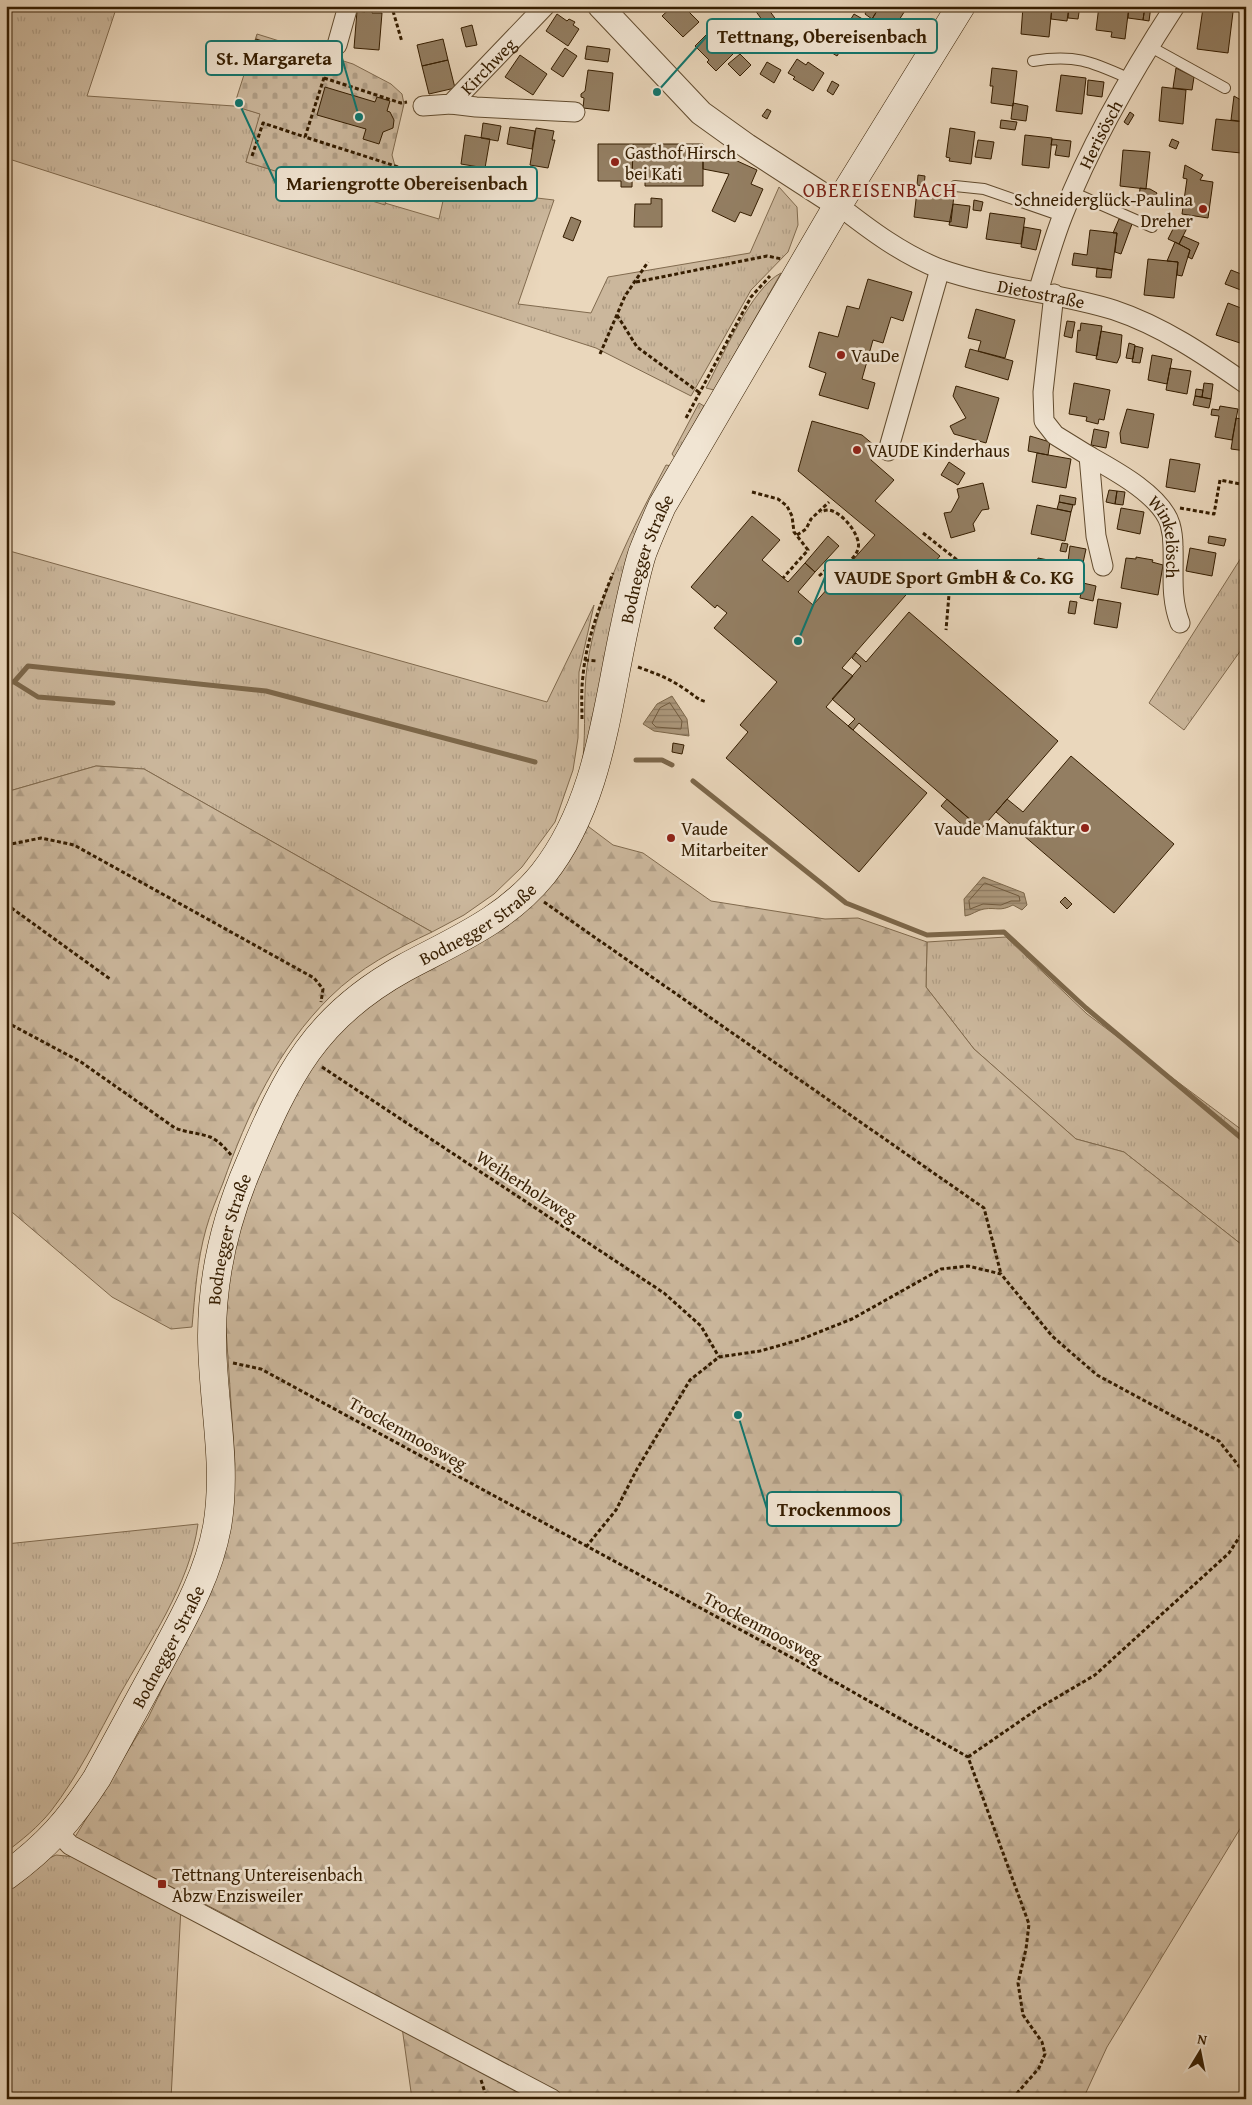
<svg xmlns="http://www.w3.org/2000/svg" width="1252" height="2105" viewBox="0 0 1252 2105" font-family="'Gentium Book Plus',serif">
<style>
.grass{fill:url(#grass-tufts);stroke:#806a4e}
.forest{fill:url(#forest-firs);stroke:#806a4e}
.cemetery{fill:url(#cemetery-stones);stroke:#806a4e}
.water{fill:url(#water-rules);stroke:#7c674a}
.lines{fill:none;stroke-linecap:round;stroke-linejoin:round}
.shore{stroke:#705a3e;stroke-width:1}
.stream{stroke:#7c674a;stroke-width:5}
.building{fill:#937e62;stroke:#351d00}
.service-casing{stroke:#624c2f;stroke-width:12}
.minor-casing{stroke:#624c2f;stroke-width:21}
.tertiary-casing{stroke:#624c2f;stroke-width:26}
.secondary-casing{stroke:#351d00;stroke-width:29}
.path{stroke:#351d00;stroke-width:3;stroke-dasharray:4 2.5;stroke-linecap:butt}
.service{stroke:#f1e5d3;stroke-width:10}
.minor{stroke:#f1e5d3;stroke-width:19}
.tertiary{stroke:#f1e5d3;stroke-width:24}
.secondary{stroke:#f1e5d3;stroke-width:28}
.poi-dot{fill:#8f2418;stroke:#f1e5d3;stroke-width:2}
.labels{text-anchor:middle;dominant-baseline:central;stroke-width:5;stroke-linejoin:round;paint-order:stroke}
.street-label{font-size:18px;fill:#351d00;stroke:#f1e5d3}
.poi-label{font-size:18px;fill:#351d00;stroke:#f1e5d3;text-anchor:start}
.quarter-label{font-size:20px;letter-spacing:1px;fill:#7a1f14;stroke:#f1e5d3}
.leader{fill:none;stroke:#0f766e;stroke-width:2}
.callout-dot{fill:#0f766e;stroke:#f1e5d3;stroke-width:2}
.callout{fill:#f1e5d3;stroke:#0f766e;stroke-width:2}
.callout-label{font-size:19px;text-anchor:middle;font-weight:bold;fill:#351d00}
</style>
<defs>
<pattern id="grass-tufts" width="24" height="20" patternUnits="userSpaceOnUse" patternTransform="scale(1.25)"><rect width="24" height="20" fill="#cbb79c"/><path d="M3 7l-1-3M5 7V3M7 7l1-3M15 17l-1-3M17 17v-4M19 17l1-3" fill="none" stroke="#af9d85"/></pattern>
<pattern id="forest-firs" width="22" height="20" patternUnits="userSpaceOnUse" patternTransform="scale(1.25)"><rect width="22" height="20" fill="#cbb79c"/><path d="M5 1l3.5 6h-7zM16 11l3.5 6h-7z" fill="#af9d85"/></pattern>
<pattern id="cemetery-stones" width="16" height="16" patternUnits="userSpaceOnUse" patternTransform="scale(1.25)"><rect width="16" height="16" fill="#cbb79c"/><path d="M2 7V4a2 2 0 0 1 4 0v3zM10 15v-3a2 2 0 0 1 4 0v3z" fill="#af9d85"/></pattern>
<pattern id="water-rules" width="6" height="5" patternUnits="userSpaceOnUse" patternTransform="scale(1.25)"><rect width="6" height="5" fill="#ac987c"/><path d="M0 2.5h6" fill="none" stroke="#8d7b63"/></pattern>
</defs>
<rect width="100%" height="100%" fill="#ead7bc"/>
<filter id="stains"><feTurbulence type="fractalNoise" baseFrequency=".004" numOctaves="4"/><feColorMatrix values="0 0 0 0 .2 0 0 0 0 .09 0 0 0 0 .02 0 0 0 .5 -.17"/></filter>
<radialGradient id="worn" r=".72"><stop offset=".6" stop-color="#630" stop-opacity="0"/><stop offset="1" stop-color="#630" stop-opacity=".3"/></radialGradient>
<path class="grass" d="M6,6H117L87,96L234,106L261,114L246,162L439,219L450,169L497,178L494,193L554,200L518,304L591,313L608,277L750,253L779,187L797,207L798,225L788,252L751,290L691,396L596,348L6,158Z
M781,273L714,390L706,388C722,358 751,288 781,273Z
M699,403L704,406L675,458L672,454Z
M666,465L672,466L592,747L583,758C586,728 583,696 587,667C597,595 633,528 666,465Z
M6,550L547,702L594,605L579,672L578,738L573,770L555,822L522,867L494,894L464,915L432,932L144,769L96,766L6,792Z
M1246,550V643L1184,730L1149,703Z
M1006,937L1087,1014L1246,1133V1248L1124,1152L1076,1139L974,1049L926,987L927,942Z
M198,1524C190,1584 148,1644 119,1696C98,1735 78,1776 51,1811C38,1827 22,1840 6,1852V1544Z
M56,1855L76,1857L181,1907L171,2099H6V1887L41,1862Z"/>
<path class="forest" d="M96,766L144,769L432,932C396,949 359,968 330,997C278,1048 247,1115 223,1183C217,1198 210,1214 206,1229C197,1261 195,1294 192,1327L171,1329L112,1297L6,1207V792Z
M585,824L613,845L643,853L711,901L825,919L858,918L927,942L926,987L974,1049L1076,1139L1124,1152L1246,1248V1819L1107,2047L1083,2099H412L402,2027L414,2020L226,1915L75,1837L148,1718L195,1621L232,1514L235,1464L225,1313L230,1256L256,1173L316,1054L386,990L470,947Z"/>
<path class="cemetery" d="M257,34L353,64L391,84L402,94L404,104L392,155L395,166L385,205L246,162L260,114L234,106Z"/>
<path class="water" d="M672,696L687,719L689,736L654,731L643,724L657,704Z
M983,877L1024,893L1027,905L1022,910L1013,905C999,912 997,907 984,909C977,910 972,915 965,916L964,899Z"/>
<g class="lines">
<path class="shore" d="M670,703L682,721L681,729L656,727L652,723L660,708Z
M985,883L1019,896L1020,901H1011L1001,905L983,904L970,909L969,901Z"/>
<path class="stream" d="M6,682H14L28,666L266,691L535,762
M14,682L38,697L113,703
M636,760H662L672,765
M693,781L846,903L927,935L1004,932L1086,1008L1246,1142"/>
</g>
<path class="building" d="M366,6L373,7L372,13H382L379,50L354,48L357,11L365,12Z
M673,6H683L699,22L683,37L662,16Z
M752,6H769L771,8L769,10L782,28L773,35Z
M869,6H880L872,19L865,14Z
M880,6H908L892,31L872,19Z
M1023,6H1052L1049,37L1021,34Z
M1052,6H1069L1067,21L1051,19Z
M1069,6H1080L1078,19L1068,18Z
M1099,6H1129L1125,39L1111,37L1112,32L1096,30Z
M1129,6H1145L1143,20L1128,18Z
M1145,6H1151L1149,21L1143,20Z
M1213,6H1231L1230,10Z
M1203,8L1233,12L1228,53L1197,49Z
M557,14L567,21L569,19L575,22L573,25L579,29L568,46L546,31Z
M854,14L866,21L856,37L844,30Z
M472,25L477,45L466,47L461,28Z
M711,30L734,53L716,71L707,62L709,60L695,46Z
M842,30L850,36L837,56L829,51Z
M256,39L282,47L276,67L250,60Z
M443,39L448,60L422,66L417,45Z
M587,46L610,49L608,62L585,59Z
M565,48L577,56L563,77L551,69Z
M740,54L751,65L740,76L728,64Z
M520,55L547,74L533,95L505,77Z
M797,59L806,65L808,62L824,73L813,91L793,79L795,77L788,73Z
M448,60L455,88L429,94L422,66Z
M767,62L781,70L774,83L760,74Z
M992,68L1017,71L1013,106L991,103L993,86H990Z
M1176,68L1194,77L1192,90L1173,88Z
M588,70L613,73L609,111L583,108L584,98L581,97V94L585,91Z
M1061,75L1086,78L1082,114L1056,111Z
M1088,80L1104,82L1102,97L1087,95Z
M832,81L839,85L833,95L827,91Z
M325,87L375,102L377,97L390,101L387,111L390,112L394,120L393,128L383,132L379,144L363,139L366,129L317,115Z
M1162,87L1186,90L1183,124L1159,121Z
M1234,96L1246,103V122L1231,120Z
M1013,103L1028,106L1026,121L1011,119Z
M767,109L771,111L767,119L762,116Z
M1130,112L1134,115L1128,125L1124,122Z
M1216,119L1245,122L1241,153L1212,150Z
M1001,120L1017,122L1015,130L1000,128Z
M483,123L501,126L498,141L481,138Z
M510,127L535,131L532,149L507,144Z
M536,128L554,131L552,140H555L548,168L530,165Z
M950,128L975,132L971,164L949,161L950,158L946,157Z
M465,135L490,139L485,168L461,164Z
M1025,135L1052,138L1049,168L1022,165Z
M1052,139L1071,141L1069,157L1055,155L1057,145H1051Z
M1172,139L1179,142L1176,149L1169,146Z
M978,140L994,142L991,159L975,157Z
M598,144H633L632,187H621V181H598Z
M633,144H703V186H645V180H632Z
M1123,150L1150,152L1146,189L1120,186Z
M724,155L757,170L751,184L763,189L751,216L740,212L735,222L712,211L729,174L703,169V157H721Z
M1185,165L1203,175L1200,180L1213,182L1208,218L1182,214L1187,179L1183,178Z
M918,175L925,176L924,186L917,185Z
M1140,188L1150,189L1157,193L1150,206L1139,200Z
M917,191L954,195L951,222L914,217Z
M651,198L662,199V227H634L635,204H651Z
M974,200L983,202L981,211L973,210Z
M953,204L970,206L967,228L949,225Z
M990,213L1025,218L1021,244L986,239Z
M571,217L581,221L573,241L563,237Z
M1179,217L1190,222L1179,244L1168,239Z
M1119,219L1132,224L1121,254L1115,252L1117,233H1113Z
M1024,227L1041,230L1036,250L1021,247Z
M1090,230L1117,233L1112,270L1072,265L1074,253L1087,255Z
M1183,236L1199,243L1192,259L1188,257L1190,250L1179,244Z
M1175,242L1190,250L1182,276L1177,275L1178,262L1167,261Z
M1148,259L1178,262L1174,298L1144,295Z
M1097,268L1112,270L1111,278L1096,277Z
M1231,270L1246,276V292L1225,284Z
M868,279L912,292L903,321L891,317L883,343L873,340L862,379L875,383L868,409L819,395L826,373L809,367L819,332L838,337L847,306L859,309Z
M1228,303L1246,310V345L1216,335Z
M976,309L1015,320L1005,358L978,351L981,341L968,338Z
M1067,321L1075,322L1072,338L1064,336Z
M1081,323L1102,326L1097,356L1076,352L1078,330L1080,331Z
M1101,331L1122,335L1120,356L1117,363L1096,359Z
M1129,343L1135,345L1133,359L1126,358Z
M1135,346L1143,348L1140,363L1132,362Z
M970,349L1013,361L1008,380L965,367Z
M1152,355L1172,359L1167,384L1148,380Z
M1170,368L1191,371L1187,394L1166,390Z
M1074,383L1110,390L1104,420L1099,419L1098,424L1086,421L1087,417L1069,414Z
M1204,383L1213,384L1211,399L1202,397Z
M956,386L999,398L986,443L954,434L950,426L966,418L953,396Z
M1196,389L1203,390L1202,397L1195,396Z
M1195,396L1211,399L1209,408L1193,405Z
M1220,406L1238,409L1232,440L1215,437L1219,416L1211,415L1212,409L1219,410Z
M1127,409L1154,414L1148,448L1121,443L1120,433Z
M1236,418L1246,420V451L1231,449Z
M812,421L862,435L875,446L871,460L894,480L875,501L940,556L842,668L853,676L826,707L927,793L859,872L726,758L748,732L740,725L777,682L714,628L727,613L717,605L715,608L691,587L752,516L780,540L762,560L788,582L805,563L815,572L798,592L813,605L875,535L798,471Z
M1094,429L1109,432L1106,448L1091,445Z
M1030,436L1050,442L1048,455L1028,451Z
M1037,453L1071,459L1066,488L1032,482Z
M1170,459L1200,464L1195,492L1166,487Z
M949,462L965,473L958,485L941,475Z
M983,483L989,509L982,510L973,524L975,531L951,538L944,513L951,512L959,497L957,489Z
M1109,490L1117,491L1115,504L1106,502Z
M1117,491L1125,492L1123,505L1115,504Z
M1060,495L1076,498L1075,505L1059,502Z
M1059,502L1073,505L1071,512L1057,509Z
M1037,505L1071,512L1065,541L1031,534Z
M1121,508L1144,512L1140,534L1117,529Z
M828,536L839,546L815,572L805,563Z
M1209,536L1226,539L1224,546L1208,543Z
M1062,543L1068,544L1066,552L1060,551Z
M1070,546L1086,549L1083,563L1068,561Z
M1190,548L1216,553L1212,576L1186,571Z
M1136,557L1153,560L1152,562L1163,565L1158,595L1121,588L1126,558L1136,559Z
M1038,558L1074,565L1072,574L1075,577L1072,579L1069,592L1062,591V594L1050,592V589L1032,585Z
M1083,583L1096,586L1093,601L1080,598Z
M1098,599L1121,603L1117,628L1094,624Z
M1070,601L1077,602L1075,614L1068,613Z
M909,612L1058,741L981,829L859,723L853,730L848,726L855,719L832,699L861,666L852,658L856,653L866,662Z
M673,743L684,745L682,754L672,752Z
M1071,756L1174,844L1114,913L996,812L1007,799L1023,812Z
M947,799L981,829L975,836L941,806Z
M1065,897L1072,904L1067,909L1060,902Z"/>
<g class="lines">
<defs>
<path id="service" d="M1149,46L1225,88
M1033,61C1076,54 1092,62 1130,79
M955,186L984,189L1062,216
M1072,192L1152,227"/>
<g id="minor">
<path d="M337,45L348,6"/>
<path d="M451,104L476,107L575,112"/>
<path id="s1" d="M423,106L451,104L545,6"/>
<path id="s2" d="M838,205C870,230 902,254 940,269C996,289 1057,292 1114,310C1162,326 1205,355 1246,384"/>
<path id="s3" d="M1038,292C1046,266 1053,240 1063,215C1091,142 1132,72 1175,6"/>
<path d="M1054,294L1043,392L1044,421L1055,435L1089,456L1096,536L1103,566"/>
<path d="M888,451L940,269"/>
<path id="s4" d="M1089,456C1114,470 1161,495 1170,524C1172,531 1173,540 1173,547C1174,573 1170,597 1180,623"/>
<path d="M58,1832L70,1845L552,2099"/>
</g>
<path id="tertiary" d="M600,6L701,113L747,146L838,205"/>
<g id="secondary">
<path id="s5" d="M6,1876C47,1846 70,1820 97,1778C118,1739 139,1701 160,1662C183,1619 208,1576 217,1527C228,1464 212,1400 212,1336C212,1276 225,1220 249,1165C287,1075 315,1017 404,968C454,941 506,920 543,874C599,803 606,711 625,625C630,602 635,577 642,554C648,538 655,522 662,506L838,205L961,6"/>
</g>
</defs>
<use href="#service" class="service-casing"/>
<use href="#minor" class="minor-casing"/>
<use href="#tertiary" class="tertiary-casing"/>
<use href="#secondary" class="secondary-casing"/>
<path class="path" d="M389,6L393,11L402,42
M286,49L329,63
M330,59L305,137L411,171
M324,78L401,103L407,102
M252,156L263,123L305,137
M636,282L767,256L782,259
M617,315L637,347L700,393
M600,354L625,296L648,262
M686,418L751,297L770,276
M752,492L778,499L787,506L792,516L794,532L808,550L783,578
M1180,508L1214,514L1220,480L1246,485
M923,533L961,563L950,583L946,630
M797,535L806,529L811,519L829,502
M819,576L829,567L845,565C850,561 856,556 858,549C862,536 842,512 829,510C826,510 823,511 821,512
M585,660L597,661
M638,667C654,673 669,678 683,688C692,693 697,700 707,702
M582,719C582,705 581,691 583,676C586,640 600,606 613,573
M6,845L41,838L74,845L314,978L323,989L321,1002
M544,902L984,1208L1001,1274
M6,904L110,979
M6,1022L81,1062L175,1128C188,1133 199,1133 210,1137C218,1140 226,1149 231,1155
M322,1067L664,1293L701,1326L719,1357
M233,1363L261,1369L798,1661L968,1757L1029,1924L1026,1949L1018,1983L1023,2015L1042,2042L1045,2054L1039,2068L1012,2099
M586,1547L616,1510L637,1469L690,1380L719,1357L760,1351L799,1340L852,1319L941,1269L968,1266L1001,1274L1052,1336L1097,1375L1219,1441L1246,1475
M968,1757L1039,1708L1095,1675L1229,1553L1246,1527
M481,2080L487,2099"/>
<use href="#service" class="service"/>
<use href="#minor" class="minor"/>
<use href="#tertiary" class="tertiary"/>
<use href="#secondary" class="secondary"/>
</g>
<g class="poi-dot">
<circle cx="615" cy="162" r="5"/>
<circle cx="1203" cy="209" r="5"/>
<circle cx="841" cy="355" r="5"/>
<circle cx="857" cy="450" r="5"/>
<circle cx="1085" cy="828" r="5"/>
<circle cx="671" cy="838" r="5"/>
<rect x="157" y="1879" width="10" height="10" rx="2.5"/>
</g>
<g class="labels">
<g class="street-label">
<text stroke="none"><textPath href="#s1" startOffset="81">Kirchweg</textPath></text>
<text stroke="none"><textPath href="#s3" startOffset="170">Herisösch</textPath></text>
<text stroke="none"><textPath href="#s2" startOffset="225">Dietostraße</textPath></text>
<text stroke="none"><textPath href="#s4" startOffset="119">Winkelösch</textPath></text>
<text stroke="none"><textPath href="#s5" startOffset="1542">Bodnegger Straße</textPath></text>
<text stroke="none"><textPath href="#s5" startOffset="1124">Bodnegger Straße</textPath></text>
<text transform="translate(527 1186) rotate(33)">Weiherholzweg</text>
<text stroke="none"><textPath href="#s5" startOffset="704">Bodnegger Straße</textPath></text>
<text transform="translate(408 1433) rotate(29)">Trockenmoosweg</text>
<text transform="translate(763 1627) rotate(28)">Trockenmoosweg</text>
<text stroke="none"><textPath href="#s5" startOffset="284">Bodnegger Straße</textPath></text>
</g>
<g class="poi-label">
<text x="625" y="152">Gasthof Hirsch<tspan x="625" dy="21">bei Kati</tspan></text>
<text x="1193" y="199" text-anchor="end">Schneiderglück-Paulina<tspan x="1193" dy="21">Dreher</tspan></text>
<text x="851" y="355">VauDe</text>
<text x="867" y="450">VAUDE Kinderhaus</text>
<text x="681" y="828">Vaude<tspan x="681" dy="21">Mitarbeiter</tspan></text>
<text x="1075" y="828" text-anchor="end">Vaude Manufaktur</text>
<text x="172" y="1874">Tettnang Untereisenbach<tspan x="172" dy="21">Abzw Enzisweiler</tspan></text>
</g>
<g class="quarter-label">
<text x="880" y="189">OBEREISENBACH</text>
</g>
</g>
<path class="leader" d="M657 92L707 36M359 117L342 58M239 103L276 184M798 641L825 577M738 1415L767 1509"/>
<g class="callout-dot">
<circle cx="657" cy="92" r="5"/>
<circle cx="359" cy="117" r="5"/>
<circle cx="239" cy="103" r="5"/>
<circle cx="798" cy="641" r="5"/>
<circle cx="738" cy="1415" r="5"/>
</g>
<g class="callout">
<rect x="707" y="19" width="230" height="34" rx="5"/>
<rect x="206" y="41" width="136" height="34" rx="5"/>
<rect x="276" y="167" width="261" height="34" rx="5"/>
<rect x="825" y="560" width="259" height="34" rx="5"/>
<rect x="767" y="1492" width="134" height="34" rx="5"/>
</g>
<g class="callout-label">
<text x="822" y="43">Tettnang, Obereisenbach</text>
<text x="274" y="65">St. Margareta</text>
<text x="407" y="190">Mariengrotte Obereisenbach</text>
<text x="954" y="584">VAUDE Sport GmbH &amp; Co. KG</text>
<text x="834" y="1516">Trockenmoos</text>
</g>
<rect width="1252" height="2105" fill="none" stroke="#ead7bc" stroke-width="25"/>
<rect x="8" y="8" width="1237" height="2090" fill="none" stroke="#351d00" stroke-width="2.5"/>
<rect x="12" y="12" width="1227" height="2080" fill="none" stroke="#351d00"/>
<g transform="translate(1200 2052) rotate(10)" stroke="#f1e5d3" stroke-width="4" paint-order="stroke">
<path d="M0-4L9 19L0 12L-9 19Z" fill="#351d00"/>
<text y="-8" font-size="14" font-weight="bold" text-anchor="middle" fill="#351d00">N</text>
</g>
<rect width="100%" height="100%" filter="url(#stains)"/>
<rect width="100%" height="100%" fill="url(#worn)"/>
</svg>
